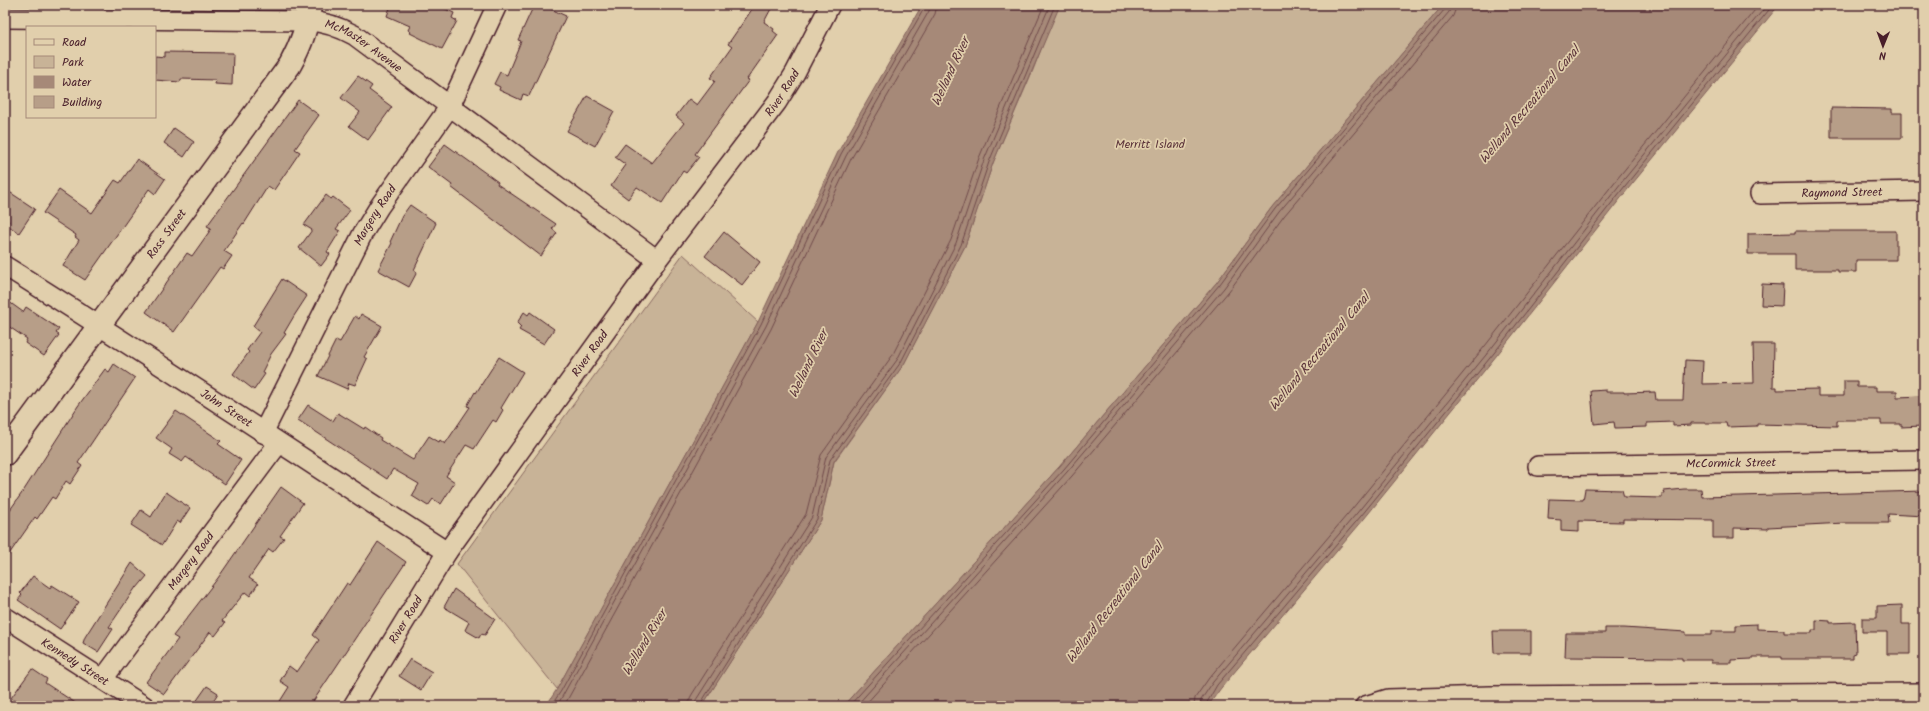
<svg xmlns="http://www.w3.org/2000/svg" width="1929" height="711" viewBox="0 0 1929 711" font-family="Kalam,sans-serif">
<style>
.green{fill:#c8b397;stroke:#896961}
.water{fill:#a68978;stroke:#815f59}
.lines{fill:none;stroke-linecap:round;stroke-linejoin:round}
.shore{stroke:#6f494a;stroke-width:1}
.building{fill:#b79e88;stroke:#4a1f2b}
.minor-casing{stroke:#4a1f2b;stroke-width:22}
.tertiary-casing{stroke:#4a1f2b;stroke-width:25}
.minor{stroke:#e1cfac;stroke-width:19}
.tertiary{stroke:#e1cfac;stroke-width:22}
.labels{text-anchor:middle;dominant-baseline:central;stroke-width:3.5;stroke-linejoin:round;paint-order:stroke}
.street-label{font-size:12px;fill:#4a1f2b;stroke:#e1cfac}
.park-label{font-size:12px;fill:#5d353b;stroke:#e1cfac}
.water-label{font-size:13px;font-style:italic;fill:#5c343a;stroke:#e1cfac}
</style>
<rect width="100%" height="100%" fill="#e1cfac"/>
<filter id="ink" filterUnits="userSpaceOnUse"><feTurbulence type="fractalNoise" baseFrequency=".025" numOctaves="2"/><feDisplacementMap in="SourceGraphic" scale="8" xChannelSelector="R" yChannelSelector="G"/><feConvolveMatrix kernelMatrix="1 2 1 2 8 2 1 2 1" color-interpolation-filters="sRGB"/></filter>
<g filter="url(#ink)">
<path class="green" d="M1058,5H1443L1272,207L1217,282L1060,466L843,706H702L821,520L834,462L904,364L965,246L993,163L1033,70Z
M683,254L758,322L557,689L457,564Z"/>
<path class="water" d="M922,5H1060L993,163L965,246L904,364L834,461L821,520L702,706H546L557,689L758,322L838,152Z
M1443,5H1779L1628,189L1497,355L1364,519L1221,688L1208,706H843L1060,466L1217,282L1272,207Z"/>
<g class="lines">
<path class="shore" d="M551,706L561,691L761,324L841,154L926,5
M557,706L766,326L846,156L929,11L931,5
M564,706L771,329L851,159L935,14L937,5
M688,706L691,696L806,514L821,455L892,356L951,240L979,158L1044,5
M694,706L696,700L812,517L826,457L897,360L956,243L984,160L1050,5
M699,706L817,519L830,460L901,362L961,245L989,162L1055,5
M849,706L1064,469L1220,284L1275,209L1445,9L1446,5
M856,706L1067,472L1224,288L1279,212L1449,12L1451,5
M864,706L1072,476L1229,291L1284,216L1453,16L1457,5
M1194,706L1195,698L1209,678L1352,509L1485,346L1617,179L1759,5
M1200,706L1201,700L1213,682L1357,513L1490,350L1621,183L1767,5
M1205,706L1217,685L1361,516L1494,353L1625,186L1773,5"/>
</g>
<path class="building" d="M391,5H436L454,13L452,18L457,21L442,49L410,33L411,32L408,30L410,26L387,16Z
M534,5H542L566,16L529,96L523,94L521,100L499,90L500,87L494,84L500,72L507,75L521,41L518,40Z
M755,5H773L764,22L774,29L773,31L778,35L747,79L749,80L695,154L699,157L686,173L683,171L662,203L637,187L628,199L611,186L626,165L615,157L625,144L652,163L684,123L676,116L689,99L697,105L715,81L710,78L732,47L728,44Z
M165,52L233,53L232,85L215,84L216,80L181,79L180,82L155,80V56L165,57Z
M358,76L372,86L369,90L392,107L368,140L349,126L360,112L341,98Z
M587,96L614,111L595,146L567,131Z
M298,100L319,115L295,149L300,152L274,190L268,186L244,224L243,223L224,251L232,256L223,269L220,267L174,332L146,312L187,253L192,256L209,232L211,228L207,226L212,219Z
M1831,108L1892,109V113H1902V138H1831Z
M174,128L194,142L184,157L164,143Z
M445,144L498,182L497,184L556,224L552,229L557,233L541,256L451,187L452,185L428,167Z
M137,159L165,179L155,194L149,189L85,280L63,266L79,240L75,237L76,235L43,213L59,190L92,213L115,180L120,183Z
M5,189L35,209L19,233L7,225L9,221L5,218Z
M326,195L331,199L333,197L350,210L336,229L340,231L327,252L330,254L321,266L299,248L312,230L304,225Z
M410,205L436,223L414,270L417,272L409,287L378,270L392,243L390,242L402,216Z
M1795,231H1896V260H1856V272H1838V270H1795V254H1748V234L1795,233Z
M724,232L760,262L742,285L705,256Z
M282,279L307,296L294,316L284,333L286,334L271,354L262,372L265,374L254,390L233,374L249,352L247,350L260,332L253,326Z
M1762,284L1783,285L1782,306L1761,305Z
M5,299L23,312L26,307L59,329L56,333L59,335L44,356L25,343L27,339L5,324Z
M524,312L528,315L530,312L554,329L544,344L519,330L521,327L517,323Z
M361,314L382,326L364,357L367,359L355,385L349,383L347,389L318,376L336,340L340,342L355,316L359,319Z
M1753,344H1774L1773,387H1777V390L1818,389V396H1844V381H1857V387H1876V391H1897V397L1922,396V426L1901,427V424H1881V420H1837V426L1757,424V426L1727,427L1726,423H1691V425L1673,426V422L1647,423V427L1615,428L1614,422L1594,424L1591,391L1606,390V392H1624V393L1655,392L1656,400H1683L1685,360L1703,361L1702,384L1754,383Z
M499,357L523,372L501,408L503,410L496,422L493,420L474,449L466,445L446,476L455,482L441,504L433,499L428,506L412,496L419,484L393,469L387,479L298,420L308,405L333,421L338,413L364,429L365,427L381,438L380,440L413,460L429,436L439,442L440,440L445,444L470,407L467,406L475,392L476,393Z
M114,364L135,378L78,463L82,466L70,484L66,481L55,499L52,497L37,519L35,517L5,560V517L24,490L78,406L105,369L109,372Z
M176,411L221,441L218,444L241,460L225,484L186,457L182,462L169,454L172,449L156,438Z
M281,487L303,503L280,536L284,538L273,552L269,549L249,578L258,584L250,596L245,592L222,621L225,623L215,636L210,632L164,694L146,682L178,639L173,636L218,578Z
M1585,489L1622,490L1624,497L1662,498V494H1665L1664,491L1684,489H1701L1702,497L1924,491V516L1888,514L1889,523H1845L1768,527V529L1734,528V538H1713V520L1623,519V522L1579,521V532L1561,531V520L1548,519L1549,499L1583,500Z
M166,492L190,508L180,523L177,521L162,545L131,525L141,510L151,517Z
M378,542L406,562L310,706H277L289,687L280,681L289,666L297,672L319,640L313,635L347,583L350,585Z
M132,563L147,576L137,588L136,587L109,627L113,629L98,652L83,643L85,637Z
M33,576L50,588L52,585L79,602L60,629L18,600L22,595L20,593Z
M454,589L495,619L485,635L481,634L479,638L465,630L469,622L444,607Z
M1902,605V624H1910V654H1887V632H1862V618H1877V606Z
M1816,620L1830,621V623L1855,622L1856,654L1853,655V659H1782V657H1752V659L1731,660V663H1711V660H1682V658L1565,657L1566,633H1605V628H1624L1686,632V635H1712V631H1736V625L1757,624V629L1784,630V633H1812V630H1816Z
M1493,631H1531V653H1494Z
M410,659L432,672L421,690L399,676Z
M32,669L47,679L45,683L80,706H24L11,698Z
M207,686L218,693L210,706H193Z"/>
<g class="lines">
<defs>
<g id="minor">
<path id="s1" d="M5,18L309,21C326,22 339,27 354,35L657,260"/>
<path id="s2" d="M1760,194L1924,191"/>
<path id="s3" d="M5,266C154,359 300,457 447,552"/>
<path id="s4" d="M263,433L363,233L379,207L450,106L497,5"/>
<path id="s5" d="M1538,466L1924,460"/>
<path id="s6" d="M5,617L144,706"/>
<path id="s7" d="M103,679L278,444"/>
<path id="s8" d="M353,706L447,552L657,260L777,102L795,73L830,5"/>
<path d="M1365,706L1388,699L1490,696L1924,693"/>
</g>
<g id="tertiary">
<path id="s9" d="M5,454L290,65C301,45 308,27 310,5"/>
</g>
</defs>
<use href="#minor" class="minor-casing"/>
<use href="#tertiary" class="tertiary-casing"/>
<use href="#minor" class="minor"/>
<use href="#tertiary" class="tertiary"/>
</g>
</g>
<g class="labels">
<g class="street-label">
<text stroke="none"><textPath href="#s1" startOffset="365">McMaster Avenue</textPath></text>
<text stroke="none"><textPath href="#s8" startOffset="749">River Road</textPath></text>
<text stroke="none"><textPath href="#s2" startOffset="82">Raymond Street</textPath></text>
<text stroke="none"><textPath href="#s4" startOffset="245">Margery Road</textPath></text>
<text stroke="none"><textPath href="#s9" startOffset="273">Ross Street</textPath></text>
<text stroke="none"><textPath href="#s8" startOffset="425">River Road</textPath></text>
<text stroke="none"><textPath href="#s3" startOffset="263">John Street</textPath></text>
<text stroke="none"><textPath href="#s5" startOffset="193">McCormick Street</textPath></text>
<text stroke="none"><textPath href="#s7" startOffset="147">Margery Road</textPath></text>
<text stroke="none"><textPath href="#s8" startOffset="101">River Road</textPath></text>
<text stroke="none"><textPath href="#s6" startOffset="83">Kennedy Street</textPath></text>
</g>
<g class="park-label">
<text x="1150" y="144">Merritt Island</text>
</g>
<g class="water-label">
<text transform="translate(951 72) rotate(-65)">Welland River</text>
<text transform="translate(1530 105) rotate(-50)">Welland Recreational Canal</text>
<text transform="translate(1320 352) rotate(-50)">Welland Recreational Canal</text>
<text transform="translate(809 364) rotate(-64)">Welland River</text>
<text transform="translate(1115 603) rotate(-52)">Welland Recreational Canal</text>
<text transform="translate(645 643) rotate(-59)">Welland River</text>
</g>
</g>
<rect width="1929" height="711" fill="none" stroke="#e1cfac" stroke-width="20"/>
<rect x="10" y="10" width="1909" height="691" fill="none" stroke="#4a1f2b" stroke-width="1.5" filter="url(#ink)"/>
<rect x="26" y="26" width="130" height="92" fill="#e1cfac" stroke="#a58978"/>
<rect x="34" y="39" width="20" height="6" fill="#e1cfac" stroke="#a58978"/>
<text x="62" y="46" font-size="12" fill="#4a1f2b">Road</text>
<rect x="34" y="56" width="20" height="12" fill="#c8b397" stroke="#a58978"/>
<text x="62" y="66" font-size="12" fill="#4a1f2b">Park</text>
<rect x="34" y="76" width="20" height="12" fill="#a68978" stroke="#a58978"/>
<text x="62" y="86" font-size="12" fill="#4a1f2b">Water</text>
<rect x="34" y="96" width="20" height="12" fill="#b79e88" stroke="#a58978"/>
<text x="62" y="106" font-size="12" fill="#4a1f2b">Building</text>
<g transform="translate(1883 46) rotate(181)" stroke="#e1cfac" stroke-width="3" paint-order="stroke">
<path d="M0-3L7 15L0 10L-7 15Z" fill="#4a1f2b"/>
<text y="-6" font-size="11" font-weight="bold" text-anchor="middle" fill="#4a1f2b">N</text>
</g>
</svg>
